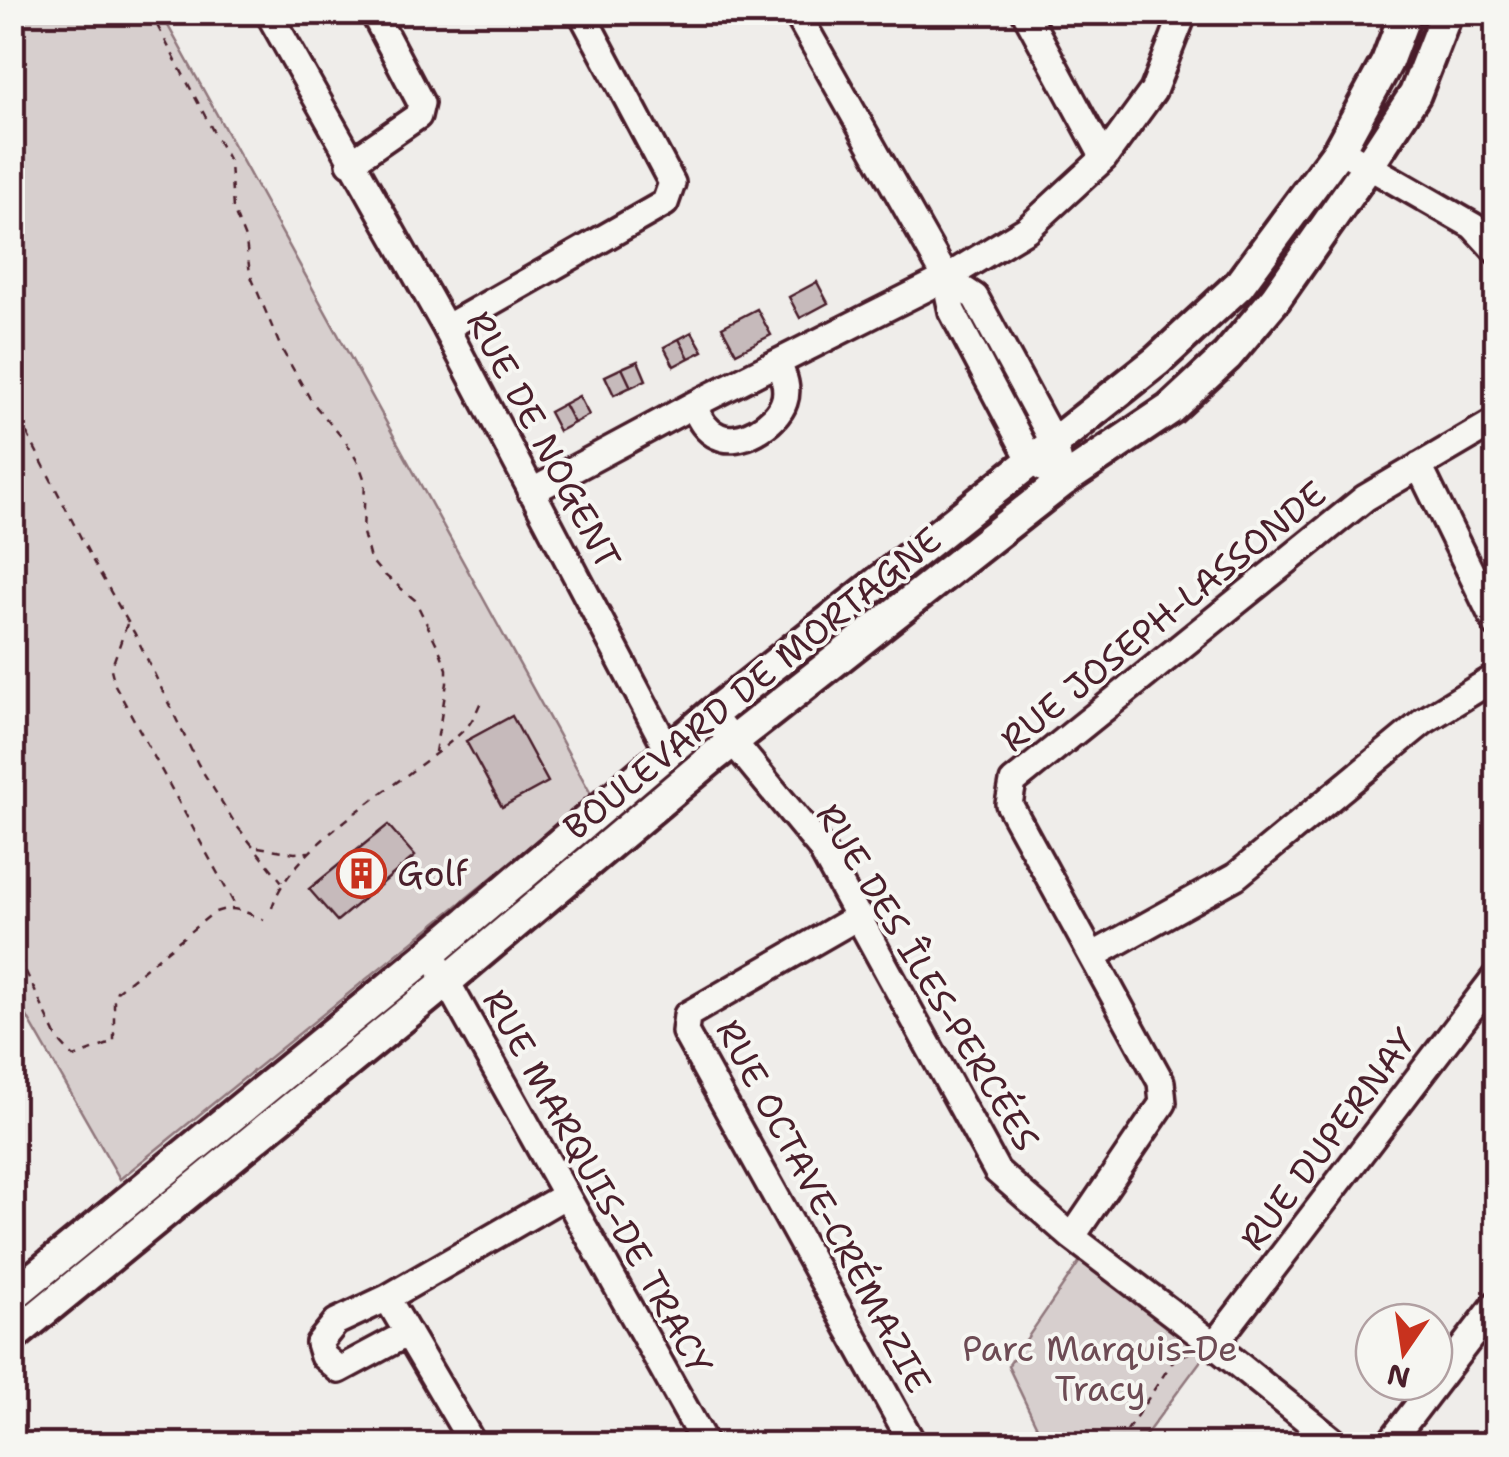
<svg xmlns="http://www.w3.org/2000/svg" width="1509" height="1457" viewBox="0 0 1509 1457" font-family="'Shantell Sans',sans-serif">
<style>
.green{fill:#d7cfce;stroke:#90777c;stroke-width:2.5}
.building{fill:#c6babb;stroke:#4a1f2b;stroke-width:2.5}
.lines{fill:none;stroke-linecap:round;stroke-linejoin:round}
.minor-casing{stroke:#4a1f2b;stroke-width:32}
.major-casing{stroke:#4a1f2b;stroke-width:38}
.path{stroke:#4a1f2b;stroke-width:2.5;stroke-dasharray:8 8;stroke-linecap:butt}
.minor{stroke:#f6f6f2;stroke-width:25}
.major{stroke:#f6f6f2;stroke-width:30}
.labels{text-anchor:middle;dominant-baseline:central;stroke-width:8;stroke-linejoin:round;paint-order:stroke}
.street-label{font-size:35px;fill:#4a1f2b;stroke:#f6f6f2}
.poi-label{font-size:35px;fill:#4a1f2b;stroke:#f6f6f2;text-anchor:start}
.park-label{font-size:35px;fill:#6d4b54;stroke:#f6f6f2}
</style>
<rect width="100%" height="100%" fill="#efedea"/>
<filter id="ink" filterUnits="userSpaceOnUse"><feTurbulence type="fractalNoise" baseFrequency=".01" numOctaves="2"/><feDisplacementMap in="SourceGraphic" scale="20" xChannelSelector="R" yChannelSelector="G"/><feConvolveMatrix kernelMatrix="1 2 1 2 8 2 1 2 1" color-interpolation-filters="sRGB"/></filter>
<g filter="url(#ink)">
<path class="green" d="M12,13H161L592,796L120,1179L13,992Z
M1082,1258L1208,1351L1139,1444H1045L1008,1366Z"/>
<path class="building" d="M817,282L828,303L800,318L789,297Z
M757,309L771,335L736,353L722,327Z
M692,332L703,351L689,358L679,339Z
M679,339L689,358L674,366L664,347Z
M638,361L646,380L631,387L622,368Z
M622,368L631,387L614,395L605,376Z
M579,396L589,415L574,423L564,404Z
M564,404L574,423L559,431L549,412Z
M512,716L548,782L502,807L466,741Z
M388,825L415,856L337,921L309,889Z"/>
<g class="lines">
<defs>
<path id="minor" d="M268,12L446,328L669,752
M796,12L944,274L952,311L1031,461L1063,481
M1025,12L1104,158
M1351,156L1473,226L1496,251
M350,163L418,116L421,103L373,12
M946,278L975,297L1054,443L1059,462
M446,328L665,203L672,183L581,12
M693,405C699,417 704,430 718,436C739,447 777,424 784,402C789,388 783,375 778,363
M1419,466L1496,624
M531,492L693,405L946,278L1027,229L1104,158L1153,91L1184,12
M711,715L820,847L997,1171L1072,1237L1214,1345L1337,1444
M859,916L687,1015L685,1032L913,1444
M1094,955L1236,876L1424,721L1496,677
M437,964L705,1444
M1072,1237L1163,1103L1161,1082L1009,804L1013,782L1365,498L1496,421
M387,1298L336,1322L319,1343L323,1356L339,1370L408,1333
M1214,1345L1496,976
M473,1444L387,1298L566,1195
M1389,1444L1496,1304"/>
<path id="major" d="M12,1296L431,953L711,715L1157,361L1239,285L1339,150L1387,62L1406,12
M12,1337L447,981L713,757L1063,481L1170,409L1227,356L1275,299L1368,166L1415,94L1447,12"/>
</defs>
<use href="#minor" class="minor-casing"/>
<use href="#major" class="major-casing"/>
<path class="path" d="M150,12L230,163L233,209L246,241L250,274L281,348L312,402L346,442L359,464L365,481L363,533L370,559L380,571L415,600L439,649L447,669V683L435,752
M12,404L95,565L135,634L198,764L236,825L282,882
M127,624L111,669L115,685L236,907
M258,847L295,853L309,852
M272,908C290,843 413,778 464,730C473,722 478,708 483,697
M12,942L58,1040L74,1057L114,1042V1000L117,991L213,913C233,904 245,912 264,920
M1118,1444L1175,1358L1189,1353"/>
<use href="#minor" class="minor"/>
<use href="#major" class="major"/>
</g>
</g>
<defs>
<symbol id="building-ring" viewBox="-11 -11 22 22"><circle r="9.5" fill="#f6f6f2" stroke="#c8321e" stroke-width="1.5"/><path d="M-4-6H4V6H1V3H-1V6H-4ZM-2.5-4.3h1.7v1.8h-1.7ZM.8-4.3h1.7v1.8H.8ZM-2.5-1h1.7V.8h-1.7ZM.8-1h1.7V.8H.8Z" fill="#c8321e"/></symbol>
</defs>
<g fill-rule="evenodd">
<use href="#building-ring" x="334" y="846" width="55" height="55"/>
</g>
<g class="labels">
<g class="street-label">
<text transform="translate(544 440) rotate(62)">RUE DE NOGENT</text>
<text transform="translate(1163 616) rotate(-39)">RUE JOSEPH-LASSONDE</text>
<text transform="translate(752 683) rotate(-39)">BOULEVARD DE MORTAGNE</text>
<text transform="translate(928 977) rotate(59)">RUE DES ÎLES-PERCÉES</text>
<text transform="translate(1328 1139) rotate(-53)">RUE DUPERNAY</text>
<text transform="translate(598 1182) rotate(61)">RUE MARQUIS-DE TRACY</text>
<text transform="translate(824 1206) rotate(62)">RUE OCTAVE-CRÉMAZIE</text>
</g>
<g class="poi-label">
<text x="397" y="873">Golf</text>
</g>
<g class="park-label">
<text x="1100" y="1348">Parc Marquis-De<tspan x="1100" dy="40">Tracy</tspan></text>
</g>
</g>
<rect width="1509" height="1457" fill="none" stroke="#f6f6f2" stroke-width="50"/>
<rect x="25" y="25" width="1459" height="1407" fill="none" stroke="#4a1f2b" stroke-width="4" filter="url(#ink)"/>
<g transform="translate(1404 1352) rotate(193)"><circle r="48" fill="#f6f6f2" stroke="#b1a0a2" stroke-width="2.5"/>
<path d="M0-8L18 38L0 25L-18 38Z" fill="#c8321e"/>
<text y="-15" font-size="28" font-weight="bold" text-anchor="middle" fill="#4a1f2b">N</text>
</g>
</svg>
